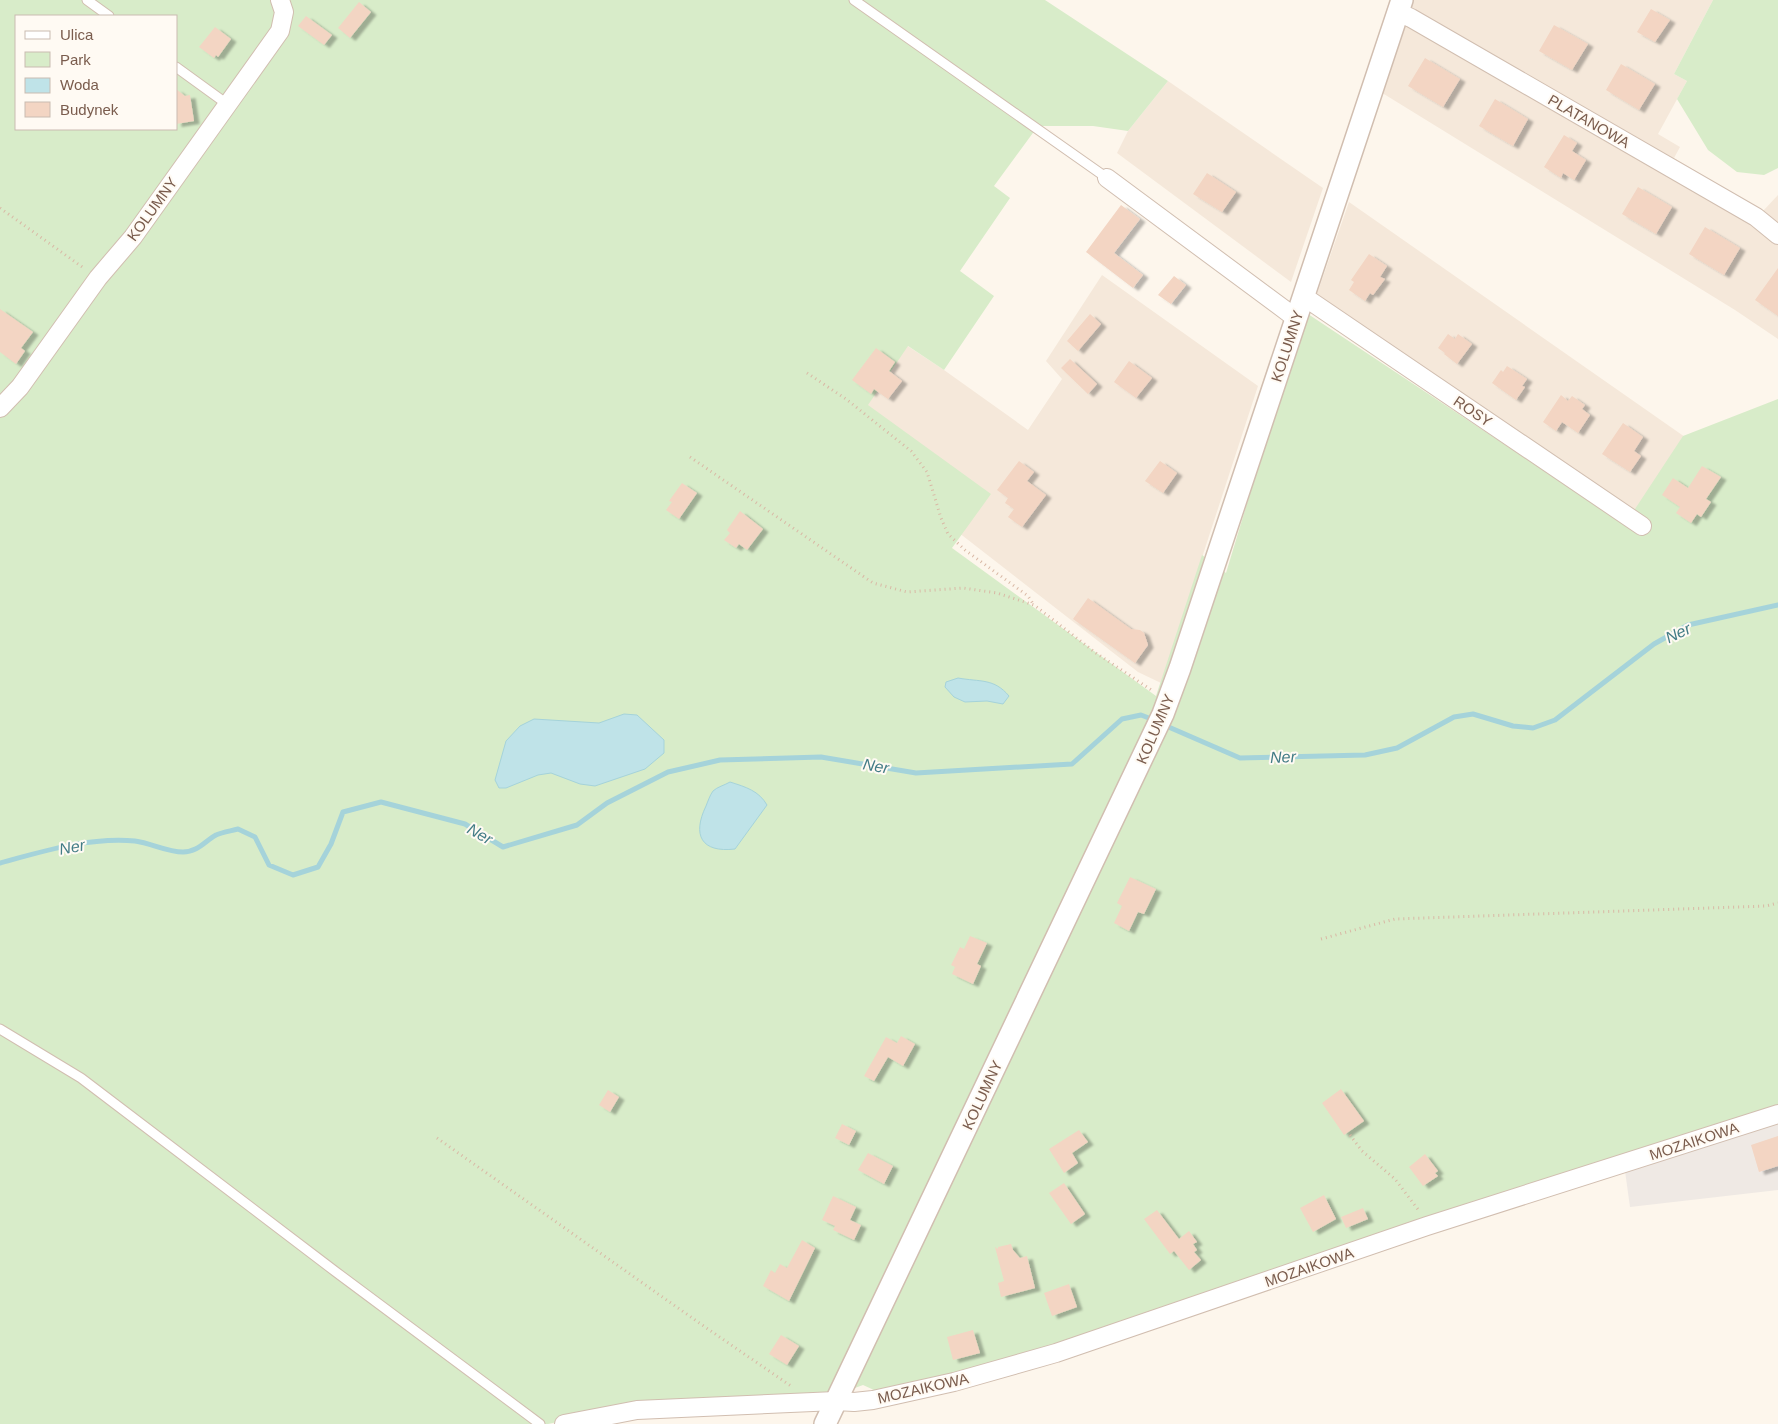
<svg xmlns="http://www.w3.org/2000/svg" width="1778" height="1424" viewBox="0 0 1778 1424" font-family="Arial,sans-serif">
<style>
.residential{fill:#f5e8da}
.industrial{fill:#efe9e4}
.green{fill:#d8ecc9;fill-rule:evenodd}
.water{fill:#bfe3e8;stroke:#a5d3da}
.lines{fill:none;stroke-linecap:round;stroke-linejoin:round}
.stream{stroke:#a5d3da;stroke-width:5}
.building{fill:#f3d5c3;filter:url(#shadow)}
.service-casing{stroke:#d1beb0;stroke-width:11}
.minor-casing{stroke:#d1beb0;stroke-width:20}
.tertiary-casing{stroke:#d1beb0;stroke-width:24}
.path{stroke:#d9b8a5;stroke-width:3;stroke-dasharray:1 4;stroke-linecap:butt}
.service{stroke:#fff;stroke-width:9}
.minor{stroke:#fff;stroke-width:18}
.tertiary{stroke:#fff;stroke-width:21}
.labels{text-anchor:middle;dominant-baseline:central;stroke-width:4;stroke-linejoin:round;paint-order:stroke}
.street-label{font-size:15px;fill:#7a5c4d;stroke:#fffaf3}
.water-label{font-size:16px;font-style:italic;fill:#437c86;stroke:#fffaf3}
</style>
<defs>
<filter id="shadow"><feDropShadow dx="5.5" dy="3" stdDeviation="1" flood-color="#0004"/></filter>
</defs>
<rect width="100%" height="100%" fill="#fdf6ec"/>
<path class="residential" d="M1414,0H1713L1674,74L1687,81L1658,134L1680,147L1674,158L1763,211L1778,195V339L1735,310L1379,91Z
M1168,81L1323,188L1291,282L1117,153L1128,131Z
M1349,202L1778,502L1762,598L1317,294Z
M1102,275L1258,386L1161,683L1138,672L954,529L834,382L868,320L944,370L1028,430L1062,379L1046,361Z"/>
<path class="industrial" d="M1778,1123V1190L1630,1207L1625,1171Z"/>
<path class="green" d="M0,0H1045L1168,81L1128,131L1093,126H1038L994,186L1010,198L960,271L994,296L944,370L908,346L868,405L991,494L952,548L1156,696L1202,555L1226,573L1305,312L1597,506L1635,509L1683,436L1778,399V1109L1082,1337L923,1384L874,1390L863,1385L825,1399L599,1413L548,1424H0ZM16,16H176V129H16Z
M1713,0H1778V168L1764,175L1737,172L1708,150L1677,99L1687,81L1674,74Z"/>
<path class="water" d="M958,678C980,682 994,678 1009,696L1003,704L987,701L965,702L954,697L945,687L946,682Z
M624,714L637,715L664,740V753L645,769L595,786L580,784L551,773L538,775L506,788H499L495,780L506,741L520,726L534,719L599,723Z
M730,782C746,787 759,791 767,805L735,849C701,853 692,835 706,806C708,801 710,795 713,791C717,787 725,785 730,782Z"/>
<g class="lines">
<path class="stream" d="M1164,725L1240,758L1365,755L1397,748L1454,717L1473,714L1513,726L1533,728L1555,720L1654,644L1688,625L1778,605
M0,863C44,851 89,837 135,841C151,843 167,852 183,852C198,852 205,841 216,835C223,832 231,831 238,829L255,837L269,865L293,875L318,867L331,844L343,812L381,802L465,824L503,847L577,825L607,803L668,772L720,760L821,757L916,773L1072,764L1122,719L1141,715L1154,720"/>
</g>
<path class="building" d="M359,2L371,12L350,38L338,28Z
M1651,9L1670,20L1655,42L1637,32Z
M306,16L332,35L324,45L298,26Z
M1554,25L1588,44L1572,70L1539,51Z
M215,27L231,39L218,57L216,55L214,58L199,47Z
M1425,58L1460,79L1443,107L1408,86Z
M1621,64L1655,84L1639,110L1606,90Z
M176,89L185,96L190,95L194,121L176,124Z
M1495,99L1528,119L1513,146L1479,126Z
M1564,135L1577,143L1572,151L1586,160L1574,180L1563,173L1561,178L1544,167Z
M1207,173L1236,192L1222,212L1193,194Z
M1638,187L1672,207L1656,234L1622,214Z
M1121,205L1140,219L1114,253L1143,275L1133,288L1086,252Z
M1705,227L1740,248L1724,275L1689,254Z
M1369,254L1387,266L1380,277L1385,279L1373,295L1370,293L1365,301L1349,290L1354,282L1351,280Z
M1778,268V316L1755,300Z
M1174,276L1186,285L1171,304L1158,295Z
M0,309L33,332L21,348L25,351L16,364L0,352Z
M1090,314L1101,324L1078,351L1067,341Z
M1448,334L1455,339L1458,334L1472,344L1457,364L1444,354L1445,353L1438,348Z
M876,348L895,362L889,371L902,381L888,399L874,389L871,394L852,380Z
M1070,359L1097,384L1088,394L1061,368Z
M1129,361L1152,378L1136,398L1114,382Z
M1507,366L1527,379L1522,386L1525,387L1516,400L1492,383L1501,370L1503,372Z
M1561,395L1568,401L1572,396L1585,405L1582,409L1590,415L1578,433L1562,422L1556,431L1543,422Z
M1623,423L1643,437L1634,451L1641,456L1630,472L1602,454Z
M1019,461L1034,472L1027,481L1046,495L1022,527L1008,517L1014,509L1005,503L1008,498L997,490Z
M1160,461L1177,473L1163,493L1145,481Z
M1702,466L1721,477L1706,499L1711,502L1701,517L1697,514L1691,523L1676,513L1680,507L1662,495L1673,478L1688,488Z
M682,483L697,493L679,519L666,510L672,502L669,501Z
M740,511L763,529L747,550L739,544L736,548L724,540L730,533L727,530Z
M1088,598L1131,629L1140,630L1144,633L1148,645L1135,663L1073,619Z
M1130,877L1156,889L1144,914L1138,912L1129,931L1114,923L1122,906L1117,903Z
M970,936L987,943L977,964L981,966L973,984L952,974L955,967L951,965L960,947L964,949Z
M901,1036L915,1044L903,1066L888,1057L874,1081L864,1076L886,1037L897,1043Z
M1341,1089L1364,1121L1344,1135L1322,1103Z
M608,1090L619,1097L610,1112L599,1105Z
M842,1124L856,1131L849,1145L835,1138Z
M1079,1130L1088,1142L1072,1153L1078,1163L1064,1173L1049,1149Z
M1778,1136V1166L1759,1172L1751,1145Z
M868,1153L893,1166L884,1184L858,1170Z
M1425,1154L1438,1171L1435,1173L1438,1176L1423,1186L1409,1167Z
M1064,1183L1085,1214L1071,1224L1049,1193Z
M1324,1195L1336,1219L1313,1232L1300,1208Z
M833,1196L856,1207L850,1220L861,1225L854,1240L833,1230L835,1226L822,1220Z
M1363,1208L1368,1219L1346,1228L1341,1217Z
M1157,1210L1179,1239L1189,1231L1197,1242L1193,1244L1197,1250L1194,1252L1201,1260L1189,1270L1174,1251L1170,1254L1144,1219Z
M802,1240L815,1248L789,1301L763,1286L771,1270L775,1273L780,1264L787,1268Z
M1011,1244L1013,1250L1020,1258L1027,1256L1035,1288L1001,1297L998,1283L1004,1281L995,1247L998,1249V1247Z
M1069,1284L1077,1307L1052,1316L1044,1293Z
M973,1330L980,1353L953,1360L947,1337Z
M781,1335L799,1346L787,1365L769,1354Z"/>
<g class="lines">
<defs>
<path id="service" d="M87,0L109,16
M854,0L1107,178
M176,67L227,104
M0,1029L81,1078L336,1272L540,1424"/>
<path id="minor" d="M1398,12L1411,18L1756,217L1778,235
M1107,178L1289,313L1297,316
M1303,296L1642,526
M0,408L20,387L98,278L133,237L280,31L284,12L280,0
M564,1424L637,1410L836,1401L854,1402L873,1400L954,1382L1056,1353L1427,1226L1778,1114"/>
<path id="tertiary" d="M825,1424L1163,714L1180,668L1402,0"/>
</defs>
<use href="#service" class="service-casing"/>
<use href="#minor" class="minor-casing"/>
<use href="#tertiary" class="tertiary-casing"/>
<path class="path" d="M0,208L85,269
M807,373L846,399L911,451L927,472L941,518L948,534L965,550L1028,596L1034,605
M690,457L873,583L907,592L963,588L997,593L1034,605L1096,653L1153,691
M1321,939L1395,919L1766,906L1778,903
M1350,1135L1362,1151L1395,1179L1420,1212
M437,1138L705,1327L791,1386"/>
<use href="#service" class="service"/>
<use href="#minor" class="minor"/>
<use href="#tertiary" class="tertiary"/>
</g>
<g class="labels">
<g class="street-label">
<text transform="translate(1589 121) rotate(30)">PLATANOWA</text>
<text transform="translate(152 209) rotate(-54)">KOLUMNY</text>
<text transform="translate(1287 346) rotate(-72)">KOLUMNY</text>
<text transform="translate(1473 411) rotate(34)">ROSY</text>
<text transform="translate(1155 729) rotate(-67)">KOLUMNY</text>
<text transform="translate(982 1095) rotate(-65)">KOLUMNY</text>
<text transform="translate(1694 1141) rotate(-18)">MOZAIKOWA</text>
<text transform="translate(1309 1267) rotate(-19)">MOZAIKOWA</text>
<text transform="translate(923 1388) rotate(-13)">MOZAIKOWA</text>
</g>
<g class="water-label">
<text transform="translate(1678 633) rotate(-25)">Ner</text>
<text transform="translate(1283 757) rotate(-2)">Ner</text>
<text transform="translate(876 766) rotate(10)">Ner</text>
<text transform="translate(480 834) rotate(30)">Ner</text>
<text transform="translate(72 847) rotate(-10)">Ner</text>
</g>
</g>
<rect x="15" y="15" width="162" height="115" fill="#fffaf3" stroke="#cabbb1"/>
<rect x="25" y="31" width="25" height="8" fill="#ffffff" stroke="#cabbb1"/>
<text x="60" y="40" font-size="15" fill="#7a5c4d">Ulica</text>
<rect x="25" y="52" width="25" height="15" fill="#d8ecc9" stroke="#cabbb1"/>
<text x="60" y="65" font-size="15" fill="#7a5c4d">Park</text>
<rect x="25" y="78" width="25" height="15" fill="#bfe3e8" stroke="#cabbb1"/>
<text x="60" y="90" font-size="15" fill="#7a5c4d">Woda</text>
<rect x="25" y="102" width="25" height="15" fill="#f3d5c3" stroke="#cabbb1"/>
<text x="60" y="115" font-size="15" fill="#7a5c4d">Budynek</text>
</svg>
